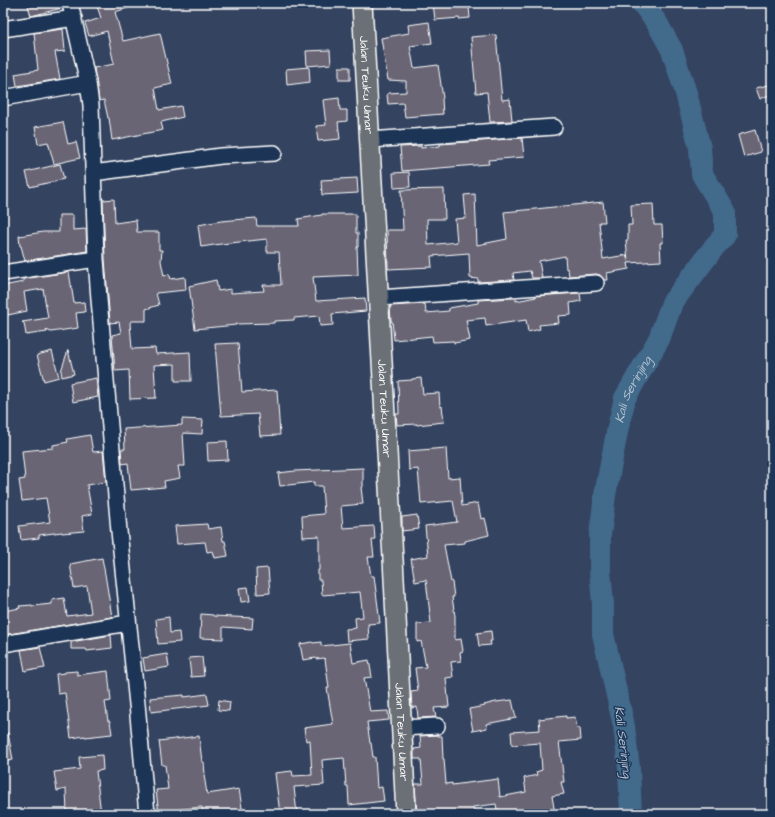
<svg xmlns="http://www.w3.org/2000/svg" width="775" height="817" viewBox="0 0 775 817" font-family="'Architects Daughter',sans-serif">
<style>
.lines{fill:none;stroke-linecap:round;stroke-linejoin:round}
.river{stroke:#436a8b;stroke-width:22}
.building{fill:#696575;stroke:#fff}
.minor-casing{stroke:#fff;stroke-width:18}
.major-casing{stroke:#fff;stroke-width:22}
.minor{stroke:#1d3557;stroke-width:15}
.major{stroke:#6a7074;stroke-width:19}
.labels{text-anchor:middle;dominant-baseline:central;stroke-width:3;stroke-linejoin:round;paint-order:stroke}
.street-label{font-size:12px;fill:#fff;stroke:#1d3557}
.water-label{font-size:13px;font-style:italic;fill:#b4c3d1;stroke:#1d3557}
</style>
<rect width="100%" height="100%" fill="#344360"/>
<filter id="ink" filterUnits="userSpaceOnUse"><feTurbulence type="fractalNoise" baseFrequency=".025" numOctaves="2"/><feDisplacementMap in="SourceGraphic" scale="8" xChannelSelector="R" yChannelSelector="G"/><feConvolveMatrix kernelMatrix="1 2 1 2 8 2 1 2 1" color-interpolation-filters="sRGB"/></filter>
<g filter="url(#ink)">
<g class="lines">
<path class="river" id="s1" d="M631,814L629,768L624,726L603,634V604L600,570V535L605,495L618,427L625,398L659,339L672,303L715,246L725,235V212L702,174L700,148L686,93L672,50L657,23L642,3"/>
</g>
<path class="building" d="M40,3H61L62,8L31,16L28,6Z
M96,3H137V5L115,12L123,41L160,33L172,84L155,88L159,110L181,106L183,117L161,122L163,130L112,140L109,118H108L104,100L99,101L94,68L114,64L107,31L89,36L85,23L101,18Z
M433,3H465L466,7H469L470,18L459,19V18L435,20Z
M429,22L432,43L410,46L414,68L438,65L443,98L442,99L443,114L405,117L403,103L388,104L387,94H388V93L406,92V81L388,80L381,38L409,33L408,25Z
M63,29L65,51L55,52L60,79L17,86L15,74L38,70L34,33Z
M496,35L502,100L510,99L512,121L490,122L487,92L476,93L471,37Z
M330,50L331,64L307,66L306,51Z
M309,67L310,82L287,85L286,69Z
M339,67H350V80H339Z
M772,84V94L760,99L756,88Z
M339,98L340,110H347V121L338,122L340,139L318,141L316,126L326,125L323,100Z
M63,122L68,144L76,142L80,158L54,164L48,142L38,144L35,127Z
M755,130L761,152L744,157L738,135Z
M522,138L524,157L488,160L489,164L402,171L400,147L421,146V148L440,146V144Z
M60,164L64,179L30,187L26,172Z
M409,172L410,187L394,188L393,173Z
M357,178L358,193L322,195L321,180Z
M444,189L445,219H427L428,245L457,242L455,219L466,218L464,195L475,194L477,245L507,239L504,212L535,209L603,202L605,222H599L603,259L626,255L628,261L626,240H628V225H632L631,205L653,204L654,225H662L663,243H660L661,261L628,263L629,269L607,273L608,280H604L603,278L600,275L596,274L569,276L568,269H566L565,256L539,261L542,278H532L530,271L513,273L514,280L478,282V279L470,278L469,253L431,256L432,267L388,269L387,230H403L401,190Z
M114,199L115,223L136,220L137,232H159V250H162L161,261L164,276L169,274L171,279L185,277L186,290L156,293L159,305L146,309V321H131L130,323L132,349L155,348L156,354L190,352L191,381H175V364L154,365L156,398L130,399L129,370L115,371L112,335L121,333L119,322L110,323L105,259L103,200Z
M322,214H356V233H358V247H357L358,275L313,277L316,301L365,298L366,311L332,314L333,325L320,326L319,316L294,318V320L274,321V323L236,324V325L195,329L189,286L216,280L218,291L231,289V293L264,291L263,285H281L279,252H267V239L221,244L201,247L198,225L221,221L256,218L257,226H299L298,219L322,215Z
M59,215H73V230L86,229L87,251L25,261L21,246H20L19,236L43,232H59Z
M69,272L74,303L84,302L85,312L76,313L78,328L51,332L46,330L47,332L26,335L24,323L22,322L48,318L43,289L24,292L27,311L3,316V286L23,282V279Z
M580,293L581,301L570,303L571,315L558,316L559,323L539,325L540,329L528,332L526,320L486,326L485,318L466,320L470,340L454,343V341L433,342L432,336L394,340L392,321H391L390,306L425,304L426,313L449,311V308L478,303V300L514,298H516V301L536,297L535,296Z
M238,343L242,392L277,390L280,435L260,436L258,414L221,416L215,344Z
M68,350L74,374L62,377L61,371Z
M52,351L59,377L44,381L37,355Z
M96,378L98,397L73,402L70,383Z
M421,378L423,394L439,393L440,407L442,406L444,422L417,425V424L397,425L396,414H399L398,381L412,380V379Z
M182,419L203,420L202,434L183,433L185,466H178L180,478L164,481L165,487L131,490L128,463L122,464L121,449H125L124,429L182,425Z
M90,435L93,452L103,451L106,482L87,485L92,514L82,516L84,531L62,533V532L39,535V538L21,540L19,526L50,522L46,498L22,501L19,480L25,479L22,451L53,448V445L68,442L67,439Z
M227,441L228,460L208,461L207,442Z
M446,448L448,478L460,477L462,506L478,503L481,519L485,518L489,535L465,541V543L444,545L451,582H452L454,597H452L455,616V640L461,639L463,651L460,652L461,661L451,662L453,677L446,678L449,707L434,708L436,717L418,718L417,707L412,708L411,692L418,691L415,668L426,667L421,641L417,642V624L431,623L426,580L415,582L411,559L428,556L425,526L457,522L453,501L421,504L418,469L409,470L408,451Z
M363,468V487H361L363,504L341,506L343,528L374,526L375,540H372L374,557H368L371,576H374L380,623L368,624L369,639L347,641L346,629L356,628L355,618L363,617L360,592L322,595L321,580H318V570H319V536L303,537L302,516L324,514L322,486H314V482L280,486L278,473L295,471Z
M417,515L419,529L402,531V517Z
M207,524L208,529L221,527L223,541H225L228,556L215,558L213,551L207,552L205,542L177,544L175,526Z
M102,558L105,574L112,617L3,635V615L5,614L4,611L20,608L19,606L32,605V606L52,604V600L64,598L67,616L91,613L87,586L74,588L70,564Z
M268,568L270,593L257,594L256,569Z
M248,587L250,601L241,602L239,588Z
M201,614L213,615V616L253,618L252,629L223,627V639L200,638Z
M169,617L170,633L179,632L180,642L158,644L156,619Z
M491,631L492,641H490L491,645L479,646L477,633Z
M111,635L112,648L87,651L86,649H71V642Z
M312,642L313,643L321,642V646L350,643L353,663L369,660L372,677L364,678L370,712L388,711L389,720L367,722L370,743H371L373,757H375L377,788L382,787L384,801L349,805L348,786H346L344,758L322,760L324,785L294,787L297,814H280L275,773L292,771L293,776L312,775L310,740L306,741L304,728L333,724L327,688H329L325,659L324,658L316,659V658L303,660L300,644Z
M40,647L45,668L33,670V669L25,671L21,650Z
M167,654L169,667L145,671L143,658Z
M202,657L204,676L191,677L189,658Z
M77,671V675L108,671L111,701L105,702L108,721H110L112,734L85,737V736L71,738L65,693L58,694L56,674L65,673V672Z
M207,694L209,705L151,712L150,698L184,695V697Z
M219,700L230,702L229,711L218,710Z
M512,700L516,718L486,724L487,728L473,731L469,709L485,706L484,705L496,702Z
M566,716V718L575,717L577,728H580L581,740L559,742L564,782H561L564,794L552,796L555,814H500L499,809L497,810L496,804L473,807L474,814H417L415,784H423L421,759H414V749L421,748L420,736L438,735V736H442L443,759H444L446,784L452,783V785L498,779L500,797L526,792L524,778L537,775L536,772L542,770L540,743L512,745L511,732L540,730L539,719Z
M3,733H8L13,760L3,762Z
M199,736L202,762H204L205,775H204L207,794L239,789L243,814H203L202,807L173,810L174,814H159L156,790L168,789L165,765H162L159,741Z
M102,755L103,770L96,771L101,814H67L66,789L57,791L54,772L80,769L79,757Z"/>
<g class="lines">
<defs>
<path id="minor" d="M70,3L88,83L91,105L96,259L99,299L119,531L137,704L147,814
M3,29L74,18
M3,98L88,83
M370,140L554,127
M93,173L221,156L274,153
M3,273L96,259
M379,298L596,283
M3,644L128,623
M402,728L437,726"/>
<g id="major">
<path id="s2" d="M362,3L393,559L406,814"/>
</g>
</defs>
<use href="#minor" class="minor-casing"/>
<use href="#major" class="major-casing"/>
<use href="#minor" class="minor"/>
<use href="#major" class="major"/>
</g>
</g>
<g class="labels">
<g class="street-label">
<text stroke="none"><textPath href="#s2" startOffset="82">Jalan Teuku Umar</textPath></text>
<text stroke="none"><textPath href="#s2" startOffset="406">Jalan Teuku Umar</textPath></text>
<text stroke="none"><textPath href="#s2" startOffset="730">Jalan Teuku Umar</textPath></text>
</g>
<g class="water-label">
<text stroke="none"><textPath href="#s1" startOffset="432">Kali Serinjing</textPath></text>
<text transform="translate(623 742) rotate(83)">Kali Serinjing</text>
</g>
</g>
<rect width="775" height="817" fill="none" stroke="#1d3557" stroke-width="16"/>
<rect x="8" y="8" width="759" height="801" fill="none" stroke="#fff" stroke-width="1.5" filter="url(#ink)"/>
</svg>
